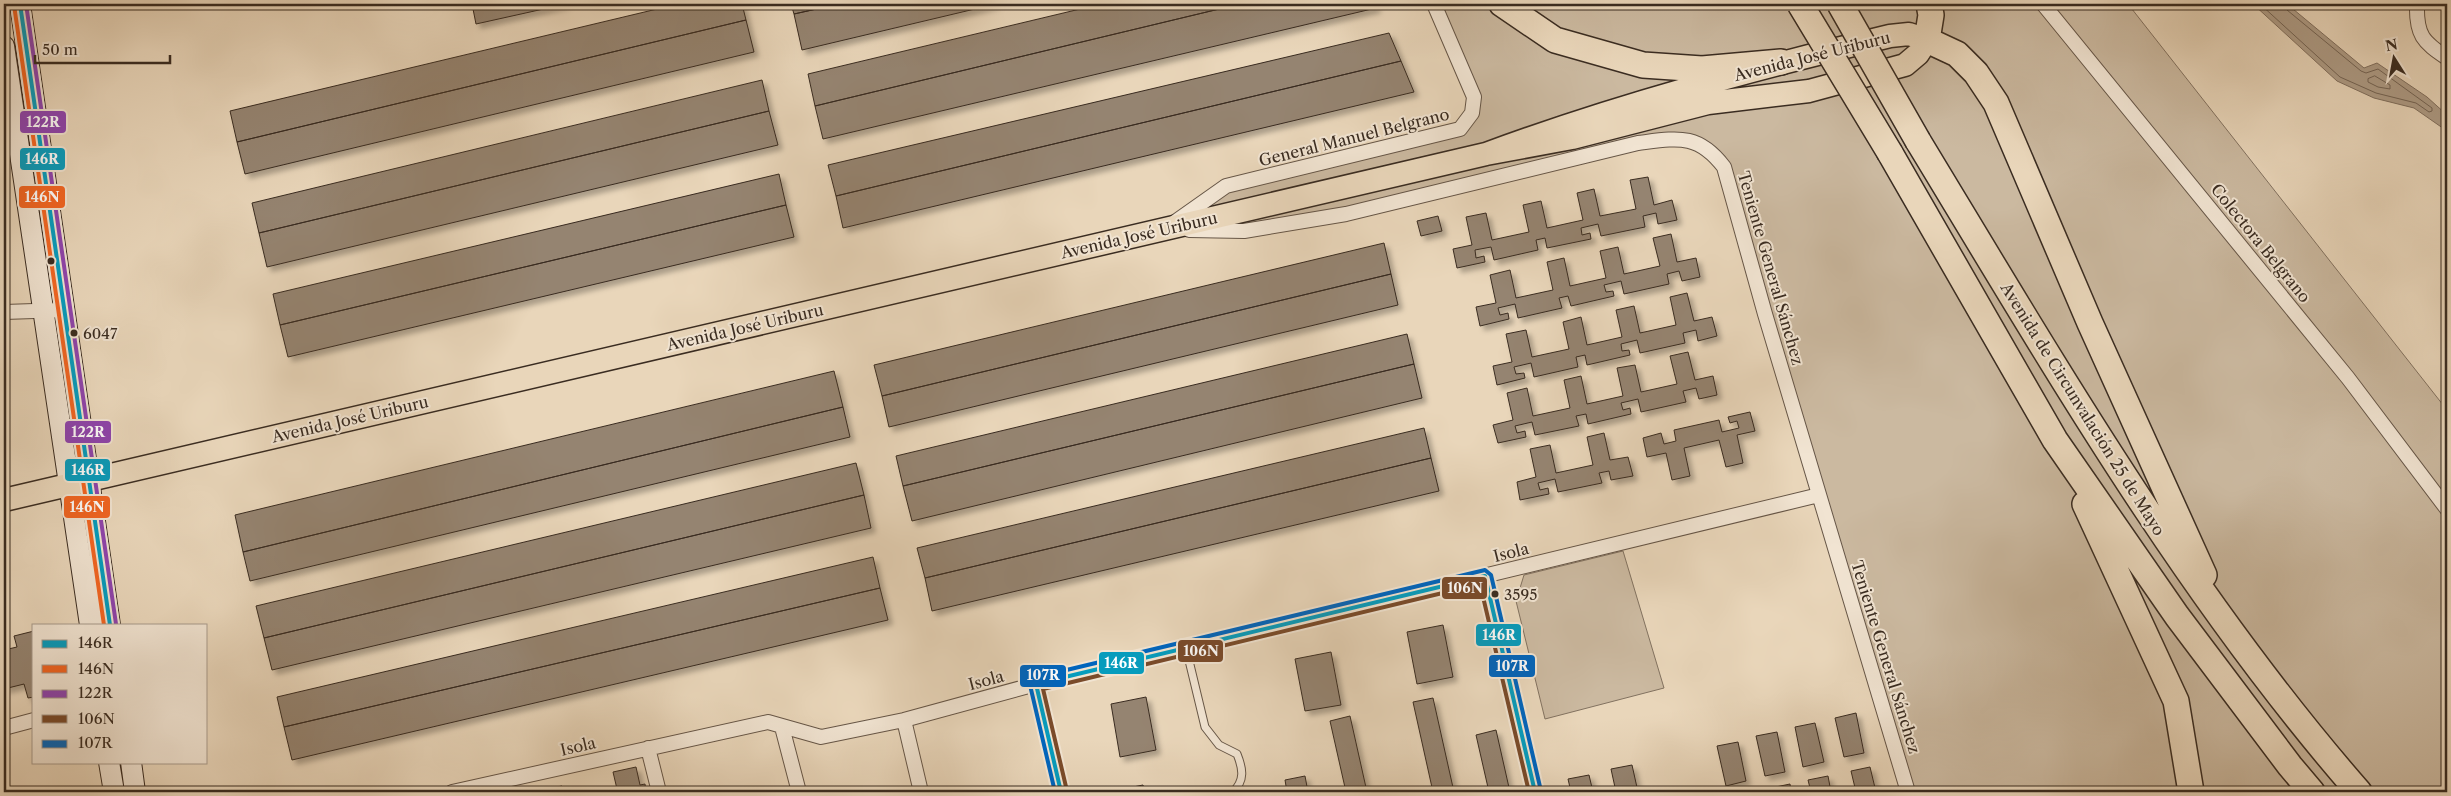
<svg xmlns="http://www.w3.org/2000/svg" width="2451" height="796" viewBox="0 0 2451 796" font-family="'Libre Caslon Text',serif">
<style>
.green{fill:#cbb9a0;stroke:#827260}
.water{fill:#ae9c86;stroke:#806f5e}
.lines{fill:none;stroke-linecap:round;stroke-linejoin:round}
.shore{stroke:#746454;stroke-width:1}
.building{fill:#958471;stroke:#3a2c21;filter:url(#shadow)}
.lane-casing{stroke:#665647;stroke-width:9}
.street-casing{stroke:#665647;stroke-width:16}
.secondary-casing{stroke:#3a2c21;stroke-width:22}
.primary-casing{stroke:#3a2c21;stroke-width:25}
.highway-casing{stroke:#3a2c21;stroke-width:28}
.lane{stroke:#f1e4d2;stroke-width:7}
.street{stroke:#f1e4d2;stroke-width:14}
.secondary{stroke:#f1e4d2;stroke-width:20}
.primary{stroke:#e9d6ba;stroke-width:22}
.highway{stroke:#e9d6ba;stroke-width:25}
.highway-bridge-casing{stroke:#3a2c21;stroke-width:28;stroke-linecap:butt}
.highway-bridge{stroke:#e9d6ba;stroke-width:25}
.bus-1-casing{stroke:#f1e4d2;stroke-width:8}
.bus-2-casing{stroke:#f1e4d2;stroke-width:8}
.bus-3-casing{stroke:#f1e4d2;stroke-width:8}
.bus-4-casing{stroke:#f1e4d2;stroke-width:8}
.bus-5-casing{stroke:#f1e4d2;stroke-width:8}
.bus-1{stroke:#069cbd;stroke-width:4}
.bus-2{stroke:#f26522;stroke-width:4}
.bus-3{stroke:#8e44ad;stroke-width:4}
.bus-4{stroke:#7a4b2a;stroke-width:4}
.bus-5{stroke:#0065bd;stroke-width:4}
.bus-dot{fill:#3a2c21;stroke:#f1e4d2;stroke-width:2}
.labels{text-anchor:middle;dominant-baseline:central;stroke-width:4;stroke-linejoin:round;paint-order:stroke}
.bus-label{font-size:15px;fill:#3a2c21;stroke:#f1e4d2;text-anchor:start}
.street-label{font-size:16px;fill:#3a2c21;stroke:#f1e4d2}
.line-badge{stroke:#f1e4d2;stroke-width:2}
.badge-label{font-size:14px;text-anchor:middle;font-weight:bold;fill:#fff}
</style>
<defs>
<filter id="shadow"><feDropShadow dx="4.5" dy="4.5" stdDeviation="2.5" flood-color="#0004"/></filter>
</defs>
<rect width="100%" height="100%" fill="#e9d6ba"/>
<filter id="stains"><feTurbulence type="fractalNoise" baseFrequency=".004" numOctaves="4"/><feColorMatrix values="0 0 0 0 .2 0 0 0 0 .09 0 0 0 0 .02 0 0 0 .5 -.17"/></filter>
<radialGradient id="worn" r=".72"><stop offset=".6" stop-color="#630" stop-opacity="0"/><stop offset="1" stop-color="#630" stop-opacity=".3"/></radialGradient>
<path class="green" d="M1434,4H2128L2447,410V792H1908L1713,153L1664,140L1244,231L1164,230L1226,186L1460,129L1474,97Z
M1623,551L1664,688L1545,719L1516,601L1524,575Z"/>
<path class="water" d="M2253,4H2287L2364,68L2377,63L2427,97L2447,115V131L2414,108L2374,98L2337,81Z"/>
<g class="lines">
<path class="shore" d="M2260,4L2340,77L2376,93L2416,103L2429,112L2432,111V108L2378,69L2366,73L2361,71L2287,10L2285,4
M2375,76L2390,85V89L2378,87L2368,82V79Z"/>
</g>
<path class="building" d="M472,4H566L476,24Z
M678,4H742L746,20L237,142L230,111Z
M791,4H839L794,14Z
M839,4H996L802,50L794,14Z
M1101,4H1240L815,106L808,74Z
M1240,4H1375L1376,8L823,139L815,106Z
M746,20L754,52L245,174L237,142Z
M1389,33L1401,61L836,196L828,165Z
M1401,61L1414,92L843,228L836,196Z
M762,80L769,111L259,233L252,203Z
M769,111L778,145L267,267L259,233Z
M779,174L786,205L280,325L273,294Z
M1648,177L1654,205L1672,200L1677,220L1658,224L1656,213L1643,216L1645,227L1601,236L1598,224L1581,228L1582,235L1590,233L1591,239L1547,248L1545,238L1536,240L1538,250L1494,260L1491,247L1475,250L1476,258L1484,256L1485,262L1457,268L1453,249L1472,245L1466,217L1486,213L1492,240L1529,232L1523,205L1541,201L1547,228L1583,220L1577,193L1594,189L1600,216L1636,209L1630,180Z
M786,205L794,237L288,357L280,325Z
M1438,216L1442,231L1421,236L1417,221Z
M1671,234L1677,262L1696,258L1700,277L1682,281L1679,271L1667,274L1669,284L1624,294L1621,281L1604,285L1606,292L1613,291L1614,296L1571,306L1568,296L1559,298L1562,308L1518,318L1515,304L1498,308L1500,315L1508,313L1509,319L1480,326L1476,307L1496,303L1490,275L1510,270L1516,298L1553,290L1547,262L1564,258L1570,286L1606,278L1600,251L1618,247L1624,274L1660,266L1653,238Z
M1384,243L1391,274L882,396L874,365Z
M1391,274L1398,305L889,427L882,396Z
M1687,293L1694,321L1712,317L1717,336L1698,341L1696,330L1683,333L1685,343L1640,353L1637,340L1621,344L1622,351L1629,350L1630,355L1587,365L1585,355L1576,357L1578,367L1534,377L1531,363L1514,367L1516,374L1524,373L1525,378L1497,385L1493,366L1512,362L1506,334L1526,330L1532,357L1569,349L1563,322L1581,317L1587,345L1622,337L1616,310L1634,306L1640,333L1676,325L1670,297Z
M1407,334L1414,364L903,486L896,456Z
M1688,352L1695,380L1713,376L1717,395L1699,399L1696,388L1683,391L1686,402L1641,412L1638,399L1621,403L1623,410L1630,408L1631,414L1588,424L1586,414L1576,416L1579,426L1535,435L1532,422L1515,426L1517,433L1525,431L1526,437L1498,443L1493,425L1513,420L1507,393L1527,388L1533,416L1570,408L1564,380L1581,376L1587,404L1623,396L1617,368L1635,365L1641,392L1677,384L1670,356Z
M1414,364L1422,398L912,521L903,486Z
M834,371L843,407L243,552L235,515Z
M843,407L850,437L250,581L243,552Z
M1750,412L1755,431L1737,435L1743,463L1726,467L1719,440L1684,448L1690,476L1672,480L1666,453L1647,457L1643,438L1661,433L1664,444L1676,441L1674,430L1719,420L1722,432L1739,428L1737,421L1730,423L1728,417Z
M1424,428L1431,458L925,578L917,548Z
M1604,433L1610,460L1628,457L1633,476L1611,480L1609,471L1599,473L1602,483L1558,492L1555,479L1538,483L1540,490L1548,488L1549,494L1520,500L1517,482L1536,477L1530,449L1550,445L1556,473L1593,465L1587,437Z
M1431,458L1439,491L932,611L925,578Z
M856,463L864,495L264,638L256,606Z
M864,495L871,528L272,670L264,638Z
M873,557L880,588L284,727L277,697Z
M880,588L888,620L292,760L284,727Z
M1443,625L1453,677L1417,684L1407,632Z
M34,631V697L28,698L24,684L4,689V650L17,647L14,636Z
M1331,652L1341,705L1305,711L1295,659Z
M1146,697L1156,750L1120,757L1111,704Z
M1433,698L1454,792H1433L1413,702Z
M1856,713L1864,753L1844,757L1835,718Z
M1350,716L1367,792H1346L1330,721Z
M1815,723L1824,762L1803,767L1795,727Z
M1496,730L1510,792H1489L1476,735Z
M1777,732L1785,772L1765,776L1756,736Z
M1738,742L1746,781L1726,786L1717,746Z
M1632,765L1638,792H1616L1611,769Z
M636,767L640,785L645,784L646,792H623L622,788L617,789L613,772Z
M1870,767L1876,792H1856L1851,771Z
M1589,775L1593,792H1571L1568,779Z
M1305,776L1308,792H1287L1285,780Z
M1828,776L1831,792H1811L1808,780Z
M1790,784L1791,792H1771V788Z
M1143,785L1145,792H1124L1123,789Z
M562,786L563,792H540V790Z"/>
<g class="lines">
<defs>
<path id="lane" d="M1186,648L1205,727L1219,745L1237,754C1243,769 1245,780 1233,792"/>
<path id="street" d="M2043,4L2348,378L2447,509
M2417,4C2416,35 2423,42 2447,58
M1175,222L1226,186L1460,129L1472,113L1474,97L1434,4
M1189,230L1244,231L1346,214L1638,143C1678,138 1698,133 1724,167L1765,314L1908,792
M4,312L65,310
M1485,576L1535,792
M1036,684L1061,792
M904,720L921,792
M782,727L799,792
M4,728L34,720
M648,748L659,792
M452,792L768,722L821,737L904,720L1036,684L1819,495"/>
<path id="secondary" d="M20,4L110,625
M4,46L90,625
M109,762L114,792
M131,762L135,792"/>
<path id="primary" d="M4,500L1486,154L1572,138L1708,103L1809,91L1905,65L1918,54L1927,40L1909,34L1890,36C1754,69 1618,105 1486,154"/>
<path id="highway" d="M1502,4L1555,40L1643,65L1702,69L1781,62
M1929,4L1931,15L1927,40L1957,54L1976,73L1996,103L2090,323L2204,575
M1918,141C2054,365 2186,594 2359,792
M1890,153L2055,440L2177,616L2290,766L2312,792
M2085,504L2176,701L2191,792"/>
</defs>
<use href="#lane" class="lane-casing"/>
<use href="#street" class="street-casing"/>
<use href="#secondary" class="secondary-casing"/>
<use href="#primary" class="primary-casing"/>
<use href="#highway" class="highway-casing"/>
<use href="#lane" class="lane"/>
<use href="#street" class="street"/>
<use href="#secondary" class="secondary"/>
<use href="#primary" class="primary"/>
<use href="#highway" class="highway"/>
<defs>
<path id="highway-bridge" d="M1800,4L1890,153
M1840,4L1918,141"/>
</defs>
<use href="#highway-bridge" class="highway-bridge-casing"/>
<use href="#highway-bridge" class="highway-bridge"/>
<defs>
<path id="bus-1" d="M20,4L110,625
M1061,792L1036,684L1485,576L1535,792"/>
<path id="bus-2" d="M14,5L104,625"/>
<path id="bus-3" d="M26,4L116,624"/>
<path id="bus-4" d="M1067,791L1043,689L1480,584L1529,792"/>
<path id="bus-5" d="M1055,792L1030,685L1033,678L1485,570L1491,575L1541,791"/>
</defs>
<use href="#bus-1" class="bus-1-casing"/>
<use href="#bus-2" class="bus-2-casing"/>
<use href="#bus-3" class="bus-3-casing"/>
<use href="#bus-4" class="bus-4-casing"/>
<use href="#bus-5" class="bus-5-casing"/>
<use href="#bus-1" class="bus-1"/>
<use href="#bus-2" class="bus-2"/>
<use href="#bus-3" class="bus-3"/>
<use href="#bus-4" class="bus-4"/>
<use href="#bus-5" class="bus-5"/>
</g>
<g class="bus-dot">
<circle cx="51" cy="261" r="4.5"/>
<circle cx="74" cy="333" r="4.5"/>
<circle cx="1495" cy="594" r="4.5"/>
</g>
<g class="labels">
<g class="bus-label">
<text x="83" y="333">6047</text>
<text x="1504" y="594">3595</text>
</g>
<g class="street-label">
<text transform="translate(1812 56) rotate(-14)">Avenida José Uriburu</text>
<text transform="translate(1354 137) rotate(-14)">General Manuel Belgrano</text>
<text transform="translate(1139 235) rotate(-13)">Avenida José Uriburu</text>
<text transform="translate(2261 243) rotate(51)">Colectora Belgrano</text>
<text transform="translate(1771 268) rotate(74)">Teniente General Sánchez</text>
<text transform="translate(745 327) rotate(-13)">Avenida José Uriburu</text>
<text transform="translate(2083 409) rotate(58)">Avenida de Circunvalación 25 de Mayo</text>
<text transform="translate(350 419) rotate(-13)">Avenida José Uriburu</text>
<text transform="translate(1511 552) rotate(-14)">Isola</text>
<text transform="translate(1886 657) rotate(73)">Teniente General Sánchez</text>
<text transform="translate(986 680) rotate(-15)">Isola</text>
<text transform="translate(578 746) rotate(-13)">Isola</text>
</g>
</g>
<g class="line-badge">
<rect x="19" y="110" width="48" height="24" rx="5" fill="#8e44ad"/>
<rect x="19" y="147" width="47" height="24" rx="5" fill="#069cbd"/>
<rect x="18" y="185" width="48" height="24" rx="5" fill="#f26522"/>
<rect x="64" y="420" width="48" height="24" rx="5" fill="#8e44ad"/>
<rect x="64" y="458" width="47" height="24" rx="5" fill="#069cbd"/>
<rect x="63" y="495" width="48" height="24" rx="5" fill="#f26522"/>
<rect x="1441" y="576" width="47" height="24" rx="5" fill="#7a4b2a"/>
<rect x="1475" y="623" width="47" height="24" rx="5" fill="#069cbd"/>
<rect x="1177" y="639" width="47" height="24" rx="5" fill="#7a4b2a"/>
<rect x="1098" y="651" width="47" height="24" rx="5" fill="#069cbd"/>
<rect x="1488" y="654" width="48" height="24" rx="5" fill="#0065bd"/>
<rect x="1019" y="664" width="48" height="24" rx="5" fill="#0065bd"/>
</g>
<g class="badge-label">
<text x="43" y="127">122R</text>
<text x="42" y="164">146R</text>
<text x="42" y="202">146N</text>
<text x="88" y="437">122R</text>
<text x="88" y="475">146R</text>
<text x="87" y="512">146N</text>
<text x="1465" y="593">106N</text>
<text x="1499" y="640">146R</text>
<text x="1201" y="656">106N</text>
<text x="1121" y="668">146R</text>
<text x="1512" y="671">107R</text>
<text x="1043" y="680">107R</text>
</g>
<rect width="2451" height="796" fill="none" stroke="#e9d6ba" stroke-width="20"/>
<rect x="5" y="5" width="2441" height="786" fill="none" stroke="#3a2c21" stroke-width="2.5"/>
<rect x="10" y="10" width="2431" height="776" fill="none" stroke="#3a2c21"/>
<rect x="32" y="624" width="175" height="140" fill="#f1e4d2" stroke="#a89a8b"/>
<rect x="42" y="640" width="25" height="8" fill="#069cbd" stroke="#a89a8b"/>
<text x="78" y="648" font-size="15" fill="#3a2c21">146R</text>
<rect x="42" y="665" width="25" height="8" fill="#f26522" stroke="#a89a8b"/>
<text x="78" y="674" font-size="15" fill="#3a2c21">146N</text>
<rect x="42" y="690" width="25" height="8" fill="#8e44ad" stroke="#a89a8b"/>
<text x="78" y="698" font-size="15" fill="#3a2c21">122R</text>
<rect x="42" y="715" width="25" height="8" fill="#7a4b2a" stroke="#a89a8b"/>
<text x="78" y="724" font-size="15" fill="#3a2c21">106N</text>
<rect x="42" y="740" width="25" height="8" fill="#0065bd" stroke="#a89a8b"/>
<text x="78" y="748" font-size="15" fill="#3a2c21">107R</text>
<g transform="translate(2394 58) rotate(349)" stroke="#f1e4d2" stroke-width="4" paint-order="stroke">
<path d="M0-4L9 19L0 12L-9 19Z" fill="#3a2c21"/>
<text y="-8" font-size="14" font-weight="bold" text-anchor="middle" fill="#3a2c21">N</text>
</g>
<path d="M35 55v8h135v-8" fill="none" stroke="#3a2c21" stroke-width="2.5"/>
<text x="42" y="55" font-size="15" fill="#3a2c21" stroke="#f1e4d2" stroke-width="4" paint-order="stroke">50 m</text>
<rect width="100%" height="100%" filter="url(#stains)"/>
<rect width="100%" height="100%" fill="url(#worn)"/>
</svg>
